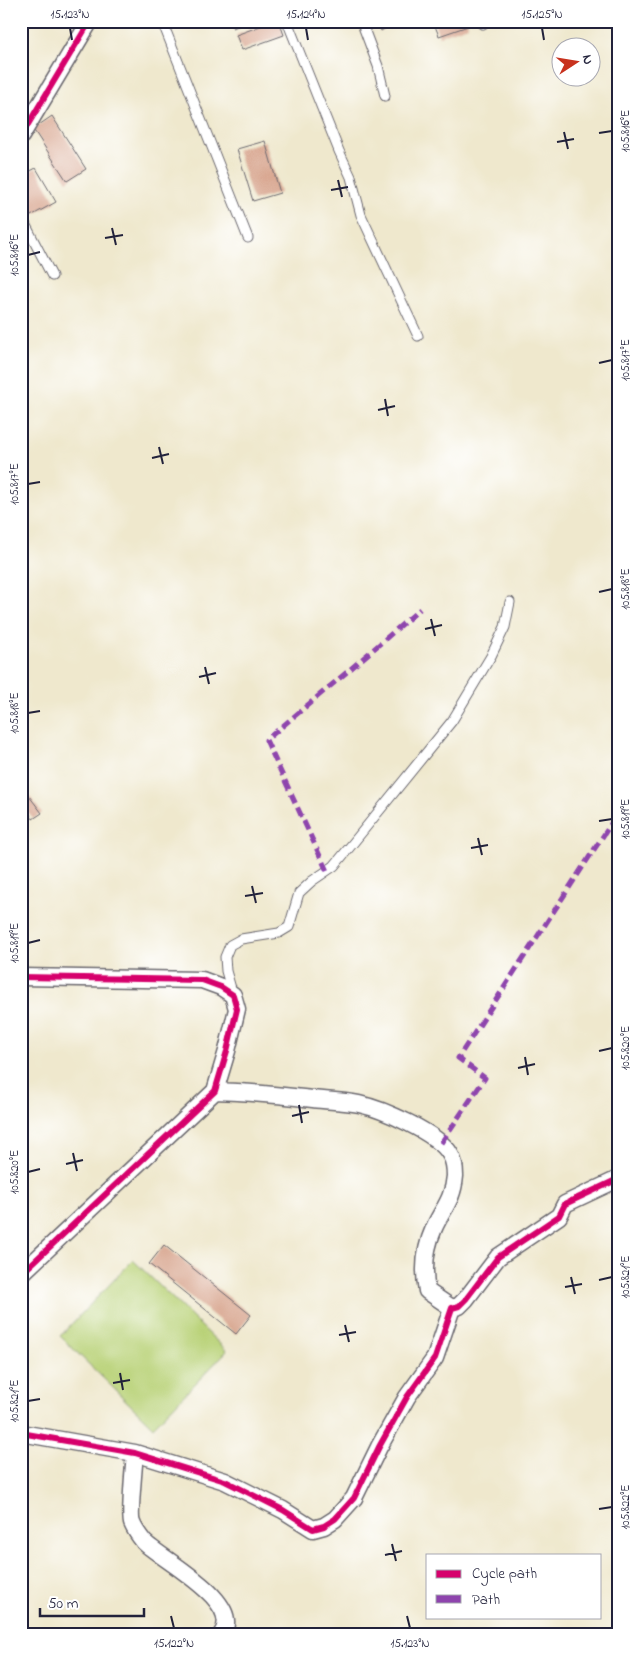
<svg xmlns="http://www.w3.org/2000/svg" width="639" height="1656" viewBox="0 0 639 1656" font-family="'Indie Flower',sans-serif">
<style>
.green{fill:#b8d176;stroke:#6d7a58}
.building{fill:#d9a892}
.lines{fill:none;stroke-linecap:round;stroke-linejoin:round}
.lane-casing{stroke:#6a676e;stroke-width:11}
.street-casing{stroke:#6a676e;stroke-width:19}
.lane{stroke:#fff;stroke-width:9}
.street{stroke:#fff;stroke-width:16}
.quiet{stroke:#8e44ad;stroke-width:5;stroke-dasharray:10 5;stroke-linecap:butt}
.cycleway-casing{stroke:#fff;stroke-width:9}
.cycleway{stroke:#d6006c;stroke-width:6}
.ticks{fill:none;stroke:#22223b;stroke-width:2}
.neatline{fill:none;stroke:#22223b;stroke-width:2}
.ticks-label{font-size:12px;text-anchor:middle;fill:#22223b}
</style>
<rect width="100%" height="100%" fill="#fff"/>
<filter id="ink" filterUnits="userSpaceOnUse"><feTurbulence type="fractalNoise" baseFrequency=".02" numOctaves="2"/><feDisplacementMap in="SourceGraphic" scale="10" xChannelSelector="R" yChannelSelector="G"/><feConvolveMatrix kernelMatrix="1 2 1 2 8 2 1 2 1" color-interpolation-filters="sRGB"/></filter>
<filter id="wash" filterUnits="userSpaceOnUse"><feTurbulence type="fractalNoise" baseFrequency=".0096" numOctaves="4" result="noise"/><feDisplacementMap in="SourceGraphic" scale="20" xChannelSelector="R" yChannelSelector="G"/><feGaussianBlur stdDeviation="1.12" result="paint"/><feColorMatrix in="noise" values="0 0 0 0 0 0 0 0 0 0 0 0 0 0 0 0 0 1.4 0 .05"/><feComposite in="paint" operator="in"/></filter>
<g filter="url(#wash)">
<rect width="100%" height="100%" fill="#efe8cd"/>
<path class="green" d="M133,1260L227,1351L153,1427L60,1336Z"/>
<g id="blocks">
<path class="building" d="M230,21H250L233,28Z
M274,21H279L284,35L242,50L236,35Z
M376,21H398L381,31Z
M433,21H467L468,26L439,36Z
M52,116L86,169L67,181L33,129Z
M265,141L280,193L253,201L237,149Z
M36,168L56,202L29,217L21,203V176Z
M29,796L42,813L33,819L21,802Z
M164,1245L251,1315L236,1334L149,1264Z"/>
</g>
</g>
<g filter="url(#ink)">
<use href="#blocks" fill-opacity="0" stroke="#6a676e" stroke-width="1"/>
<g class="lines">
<defs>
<path id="lane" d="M162,21L248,238
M287,21L339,151L351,177L361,215L418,336
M361,21L378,66L385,96
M482,21L483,24
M21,216L52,276
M232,992L226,971L225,957L230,945L241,939L279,933L289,927L299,893L312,881L334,866L349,848L452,721L491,656L505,627L510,602"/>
<path id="street" d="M21,136L90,21
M21,977L202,980L221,987L233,995L237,1009L227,1051L215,1091L21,1274
M215,1091C248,1092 280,1095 313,1099C328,1101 344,1101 359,1104C382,1109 438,1133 450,1154C454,1160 455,1169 455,1176C453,1200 443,1208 434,1228C425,1248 423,1270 427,1291L452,1308
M21,1433L135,1453L225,1481L283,1510L313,1529L324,1526L335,1519L354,1498L379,1447L407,1397L435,1358L452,1308L459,1306L466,1299L498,1257L559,1216L565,1204L618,1179
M135,1453C134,1465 129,1516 132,1523C134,1528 140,1537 144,1542C162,1560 247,1603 221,1635"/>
</defs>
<use href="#lane" class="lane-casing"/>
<use href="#street" class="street-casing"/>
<use href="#lane" class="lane"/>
<use href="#street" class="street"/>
<path class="quiet" d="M327,871L266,740L347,672L420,609
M441,1143L485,1078L458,1058L618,813"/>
<defs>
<path id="cycleway" d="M21,136L90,21
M21,977L202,980L221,987L233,995L237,1009L227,1051L215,1091L21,1274
M21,1433L135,1453L225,1481L283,1510L313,1529L324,1526L335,1519L354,1498L379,1447L407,1397L435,1358L452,1308L459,1306L466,1299L498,1257L559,1216L565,1204L618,1179"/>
</defs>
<use href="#cycleway" class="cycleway-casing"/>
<use href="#cycleway" class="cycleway"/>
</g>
</g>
<path class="ticks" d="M70,28L72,40M306,28L308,40M542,28L544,40M564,132L568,149M599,133L612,131M557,142L574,139M338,180L342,197M331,190L348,187M112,228L116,245M105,238L123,235M28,255L40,252M599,363L612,360M385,399L388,416M378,410L395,406M159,447L163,464M152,458L169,454M28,484L40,482M599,592L612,589M431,619L435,636M425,629L442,625M205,667L209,684M199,677L216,673M28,713L40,711M599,821L612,819M478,838L482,855M471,848L488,845M252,886L256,903M245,896L263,893M28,943L40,940M599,1051L612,1048M525,1057L528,1075M518,1068L535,1064M299,1105L302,1123M292,1116L309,1112M73,1153L77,1171M66,1164L83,1160M28,1172L40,1169M571,1277L575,1294M599,1280L612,1277M565,1287L582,1284M345,1325L349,1342M339,1335L356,1332M120,1373L123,1390M113,1383L130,1380M28,1401L40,1399M599,1509L612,1507M392,1544L396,1561M385,1555L402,1551M171,1616L174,1628M407,1616L410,1628"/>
<rect width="639" height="1656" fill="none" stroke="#fff" stroke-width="55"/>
<rect x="426" y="1554" width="175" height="65" fill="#ffffff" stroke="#a7a7b1"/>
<rect x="436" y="1570" width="25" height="8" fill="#d6006c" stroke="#a7a7b1"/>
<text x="472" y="1578" font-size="15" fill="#22223b">Cycle path</text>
<rect x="436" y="1595" width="25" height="8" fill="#8e44ad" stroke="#a7a7b1"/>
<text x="472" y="1604" font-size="15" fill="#22223b">Path</text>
<g transform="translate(576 62) rotate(78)"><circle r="24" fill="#ffffff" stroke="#a7a7b1"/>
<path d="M0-4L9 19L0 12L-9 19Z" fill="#c8321e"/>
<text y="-8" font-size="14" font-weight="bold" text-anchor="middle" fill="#22223b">N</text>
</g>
<path d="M40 1608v8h104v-8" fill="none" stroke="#22223b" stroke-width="2.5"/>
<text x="48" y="1608" font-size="15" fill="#22223b" stroke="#ffffff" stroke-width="4" paint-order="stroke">50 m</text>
<rect x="28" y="28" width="584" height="1600" class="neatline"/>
<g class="ticks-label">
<text x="70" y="18">15.123°N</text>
<text x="306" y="18">15.124°N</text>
<text x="542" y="18">15.125°N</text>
<text transform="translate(625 131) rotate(-90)" y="4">105.816°E</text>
<text transform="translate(14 255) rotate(-90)" y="4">105.816°E</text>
<text transform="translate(625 360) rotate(-90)" y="4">105.817°E</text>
<text transform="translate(14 484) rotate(-90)" y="4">105.817°E</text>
<text transform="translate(625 589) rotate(-90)" y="4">105.818°E</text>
<text transform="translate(14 713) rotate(-90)" y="4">105.818°E</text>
<text transform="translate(625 819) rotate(-90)" y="4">105.819°E</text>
<text transform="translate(14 943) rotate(-90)" y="4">105.819°E</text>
<text transform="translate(625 1048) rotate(-90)" y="4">105.820°E</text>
<text transform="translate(14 1172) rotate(-90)" y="4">105.820°E</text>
<text transform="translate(625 1277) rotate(-90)" y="4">105.821°E</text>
<text transform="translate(14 1401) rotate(-90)" y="4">105.821°E</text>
<text transform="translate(625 1507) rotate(-90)" y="4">105.822°E</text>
<text x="174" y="1647">15.122°N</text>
<text x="410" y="1647">15.123°N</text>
</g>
</svg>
